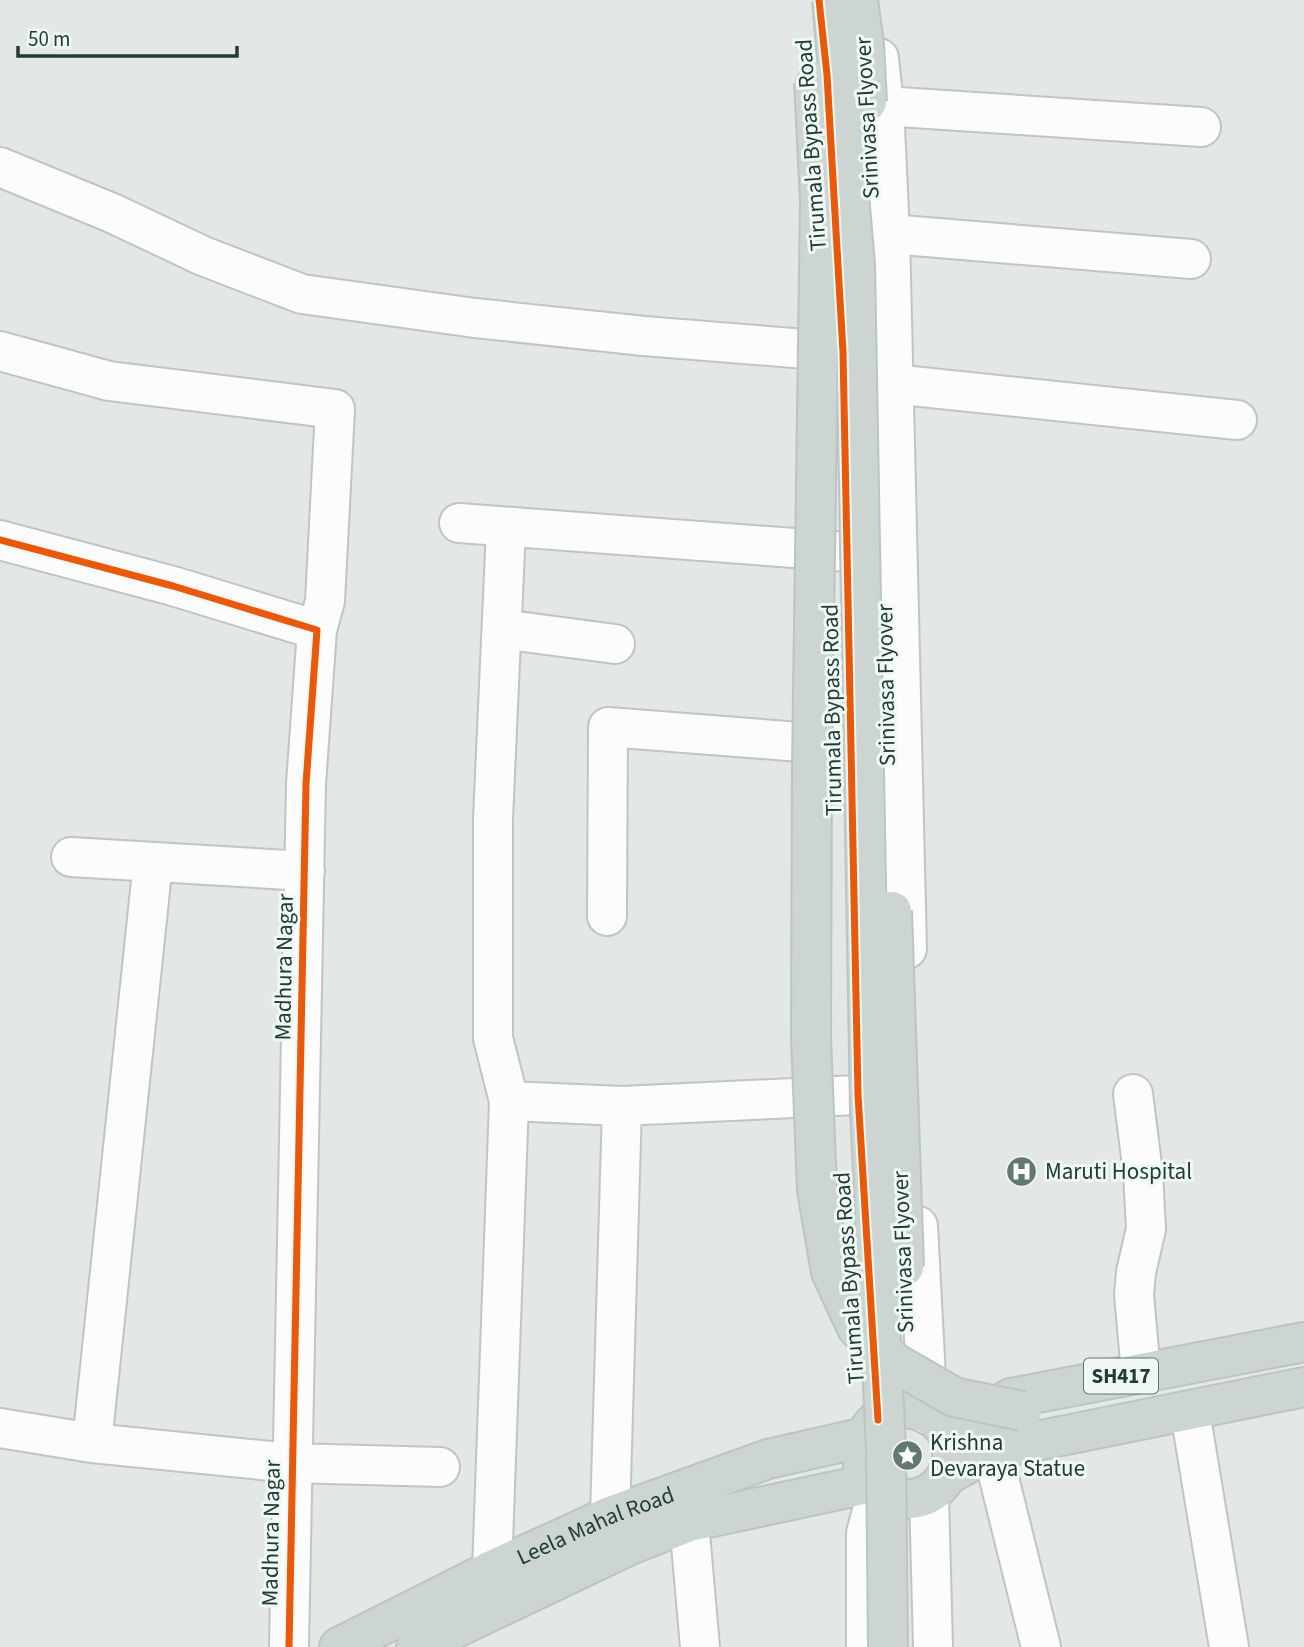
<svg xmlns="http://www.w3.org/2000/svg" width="1304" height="1647" viewBox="0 0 1304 1647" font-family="'Source Sans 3',sans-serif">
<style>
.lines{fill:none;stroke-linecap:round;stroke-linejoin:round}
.minor-casing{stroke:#c0c5c3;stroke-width:42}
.major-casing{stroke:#bbc5c2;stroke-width:42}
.minor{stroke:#fbfcfb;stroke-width:38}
.major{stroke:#cdd5d2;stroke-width:38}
.major-bridge-casing{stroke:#bbc5c2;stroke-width:42;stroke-linecap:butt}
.major-bridge{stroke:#cdd5d2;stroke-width:38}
.cycleway-casing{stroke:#f0f8f4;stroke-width:11}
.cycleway{stroke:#e8590c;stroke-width:7}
.labels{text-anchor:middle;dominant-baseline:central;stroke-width:6;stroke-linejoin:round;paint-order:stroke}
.shield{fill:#f0f8f4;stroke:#5e746e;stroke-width:2}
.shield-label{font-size:21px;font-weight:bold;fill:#203c34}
.street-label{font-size:23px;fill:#203c34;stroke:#f0f8f4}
.poi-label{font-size:23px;fill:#203c34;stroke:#f0f8f4;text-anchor:start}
</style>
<rect width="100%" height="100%" fill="#e3e8e6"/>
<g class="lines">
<defs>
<path id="minor" d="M879,58L884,106L890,234L907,949
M884,106L1201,127
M0,167L112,213L203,256L302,294L475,318L644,336L843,352
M890,234L1191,259
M0,351L109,381L335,409L325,601L317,630
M893,384L1237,420
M459,523L848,552
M0,540L173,586L317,630L306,784L289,1647
M502,629L615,644
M71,857L305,871
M607,916L608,727L852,746
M1133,1094L1143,1173L1146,1229L1136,1272L1134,1295L1141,1372
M509,1101L622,1106L858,1095
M918,1226L928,1415
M1190,1412L1229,1647
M0,1428L92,1443L291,1463L440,1467
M92,1443L153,862
M992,1450L1041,1647
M929,1494L933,1647
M610,1516L622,1106
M689,1522L700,1647
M492,1570L509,1101L493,1038V819L506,528
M866,1647V1533L878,1489"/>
<g id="major">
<circle cx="907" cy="1454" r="45"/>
<path d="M949,1438L1011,1398L1304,1342"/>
<path d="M946,1476L992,1450L1304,1387"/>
<path id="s1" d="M339,1647L492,1570L610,1516L768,1459L865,1437"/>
<path d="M416,1647L630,1545L689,1522L872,1483"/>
</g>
</defs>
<use href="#minor" class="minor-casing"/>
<use href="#major" class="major-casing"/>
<use href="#minor" class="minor"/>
<use href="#major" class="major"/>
<defs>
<path id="major-bridge" d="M832,0L855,264L870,1109L886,1449L888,1647
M858,0L864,44L867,102
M814,82L820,201L812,768L811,1037L817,1190L831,1272L857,1328L895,1363L954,1397L1022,1411
M892,911L904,1267"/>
</defs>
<use href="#major-bridge" class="major-bridge-casing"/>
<use href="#major-bridge" class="major-bridge"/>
<defs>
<path id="cycleway" d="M819,0L827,75L843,352L858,1095L878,1420
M0,540L173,586L317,630L306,784L289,1647"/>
</defs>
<use href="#cycleway" class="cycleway-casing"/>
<use href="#cycleway" class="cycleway"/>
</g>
<defs>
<symbol id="hospital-disc" viewBox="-11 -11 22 22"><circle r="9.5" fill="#647872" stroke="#f0f8f4"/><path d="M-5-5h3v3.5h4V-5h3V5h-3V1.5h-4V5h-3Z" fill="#fff"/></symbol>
<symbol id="sight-disc" viewBox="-11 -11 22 22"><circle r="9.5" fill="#647872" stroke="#f0f8f4"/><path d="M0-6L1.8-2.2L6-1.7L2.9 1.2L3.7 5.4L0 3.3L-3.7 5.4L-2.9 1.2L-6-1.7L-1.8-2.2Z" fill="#fff"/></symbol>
</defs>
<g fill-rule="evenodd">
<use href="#hospital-disc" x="1004" y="1154" width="35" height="35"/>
<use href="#sight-disc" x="890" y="1438" width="35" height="35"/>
</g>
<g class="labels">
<rect class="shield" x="1084" y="1358.5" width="74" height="35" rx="5"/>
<g class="shield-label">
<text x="1121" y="1376">SH417</text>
</g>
<g class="street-label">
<text transform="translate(867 118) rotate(-93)">Srinivasa Flyover</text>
<text transform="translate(811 145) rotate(-94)">Tirumala Bypass Road</text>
<text transform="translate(886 685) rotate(-91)">Srinivasa Flyover</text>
<text transform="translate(832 710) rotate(-91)">Tirumala Bypass Road</text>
<text transform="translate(284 967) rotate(-89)">Madhura Nagar</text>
<text transform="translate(903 1252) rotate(-92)">Srinivasa Flyover</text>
<text transform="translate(849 1278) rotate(-94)">Tirumala Bypass Road</text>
<text stroke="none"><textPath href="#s1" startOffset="284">Leela Mahal Road</textPath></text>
<text transform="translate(271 1533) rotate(-89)">Madhura Nagar</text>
</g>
<g class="poi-label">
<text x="1045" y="1171">Maruti Hospital</text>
<text x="930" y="1442">Krishna<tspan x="930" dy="26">Devaraya Statue</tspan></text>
</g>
</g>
<path d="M18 46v10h219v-10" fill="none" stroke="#203c34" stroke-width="3.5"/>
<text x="28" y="46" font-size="21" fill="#203c34" stroke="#f0f8f4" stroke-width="5" paint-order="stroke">50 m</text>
</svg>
